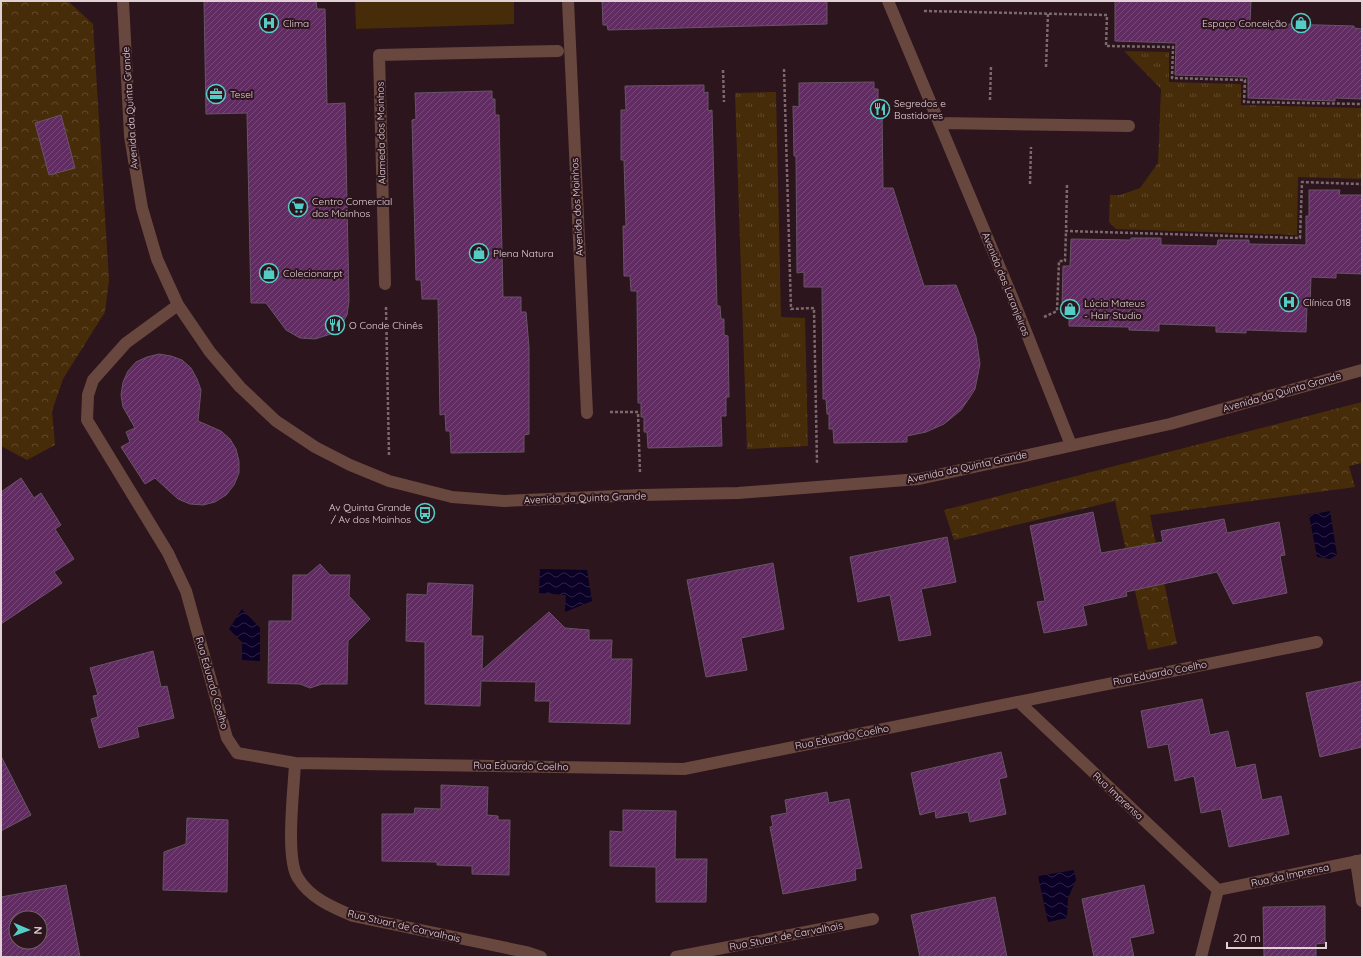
<svg xmlns="http://www.w3.org/2000/svg" width="1363" height="958" viewBox="0 0 1363 958" font-family="Quicksand,sans-serif">
<style>
.grass{fill:url(#grass-tufts)}
.forest{fill:url(#forest-crowns)}
.park{fill:#472c09}
.water{fill:url(#water-waves)}
.building{fill:url(#building-hatch);stroke:#685467;fill-rule:evenodd}
.lines{fill:none;stroke-linecap:round;stroke-linejoin:round}
.path{stroke:#7c686d;stroke-width:2.5;stroke-dasharray:3 2;stroke-linecap:butt}
.minor{stroke:#68473e;stroke-width:12}
.labels{text-anchor:middle;dominant-baseline:central;stroke-width:4;stroke-linejoin:round;paint-order:stroke}
.poi-label{font-size:10px;fill:#e1d0d4;stroke:#2c151c;text-anchor:start}
.street-label{font-size:10px;fill:#e1d0d4;stroke:#2c151c}
</style>
<defs>
<pattern id="grass-tufts" width="24" height="20" patternUnits="userSpaceOnUse"><rect width="24" height="20" fill="#472c09"/><path d="M3 7l-1-3M5 7V3M7 7l1-3M15 17l-1-3M17 17v-4M19 17l1-3" fill="none" stroke="#614a2c"/></pattern>
<pattern id="forest-crowns" width="20" height="18" patternUnits="userSpaceOnUse"><rect width="20" height="18" fill="#472c09"/><path d="M2 6a3 3 0 1 1 6 0M12 15a3 3 0 1 1 6 0" fill="none" stroke="#614a2c"/></pattern>
<pattern id="water-waves" width="16" height="10" patternUnits="userSpaceOnUse"><rect width="16" height="10" fill="#0b0025"/><path d="M0 5q4-4 8 0t8 0" fill="none" stroke="#2e2444"/></pattern>
<pattern id="building-hatch" width="6" height="6" patternUnits="userSpaceOnUse"><rect width="6" height="6" fill="#602c61"/><path d="M-1 1l2-2M0 6l6-6M5 7l2-2" fill="none" stroke="#764a77"/></pattern>
</defs>
<rect width="100%" height="100%" fill="#2c151c"/>
<path class="grass" d="M1124,51L1169,52V82L1241,84V105L1362,108V179L1298,177L1297,235L1116,229L1109,222L1110,195H1120L1140,188L1158,163L1161,89Z
M776,92L781,317L805,318L808,446L747,449L735,93Z"/>
<path class="forest" d="M1,1H68L93,24L109,280L105,312L63,379L52,411L55,445L27,460L1,446Z
M1362,402V463L1349,466L1355,487L1150,515L1177,644L1148,650L1115,501L954,540L944,510Z"/>
<path class="park" d="M355,1H514V24L356,29Z"/>
<path class="water" d="M1330,511L1337,555L1330,559L1317,557L1309,515Z
M540,569L587,570L592,601L565,612L566,595L539,593Z
M242,609L260,628V661L242,660V642L229,629Z
M1074,870L1076,880L1068,898L1067,918L1048,922L1038,876Z"/>
<path class="building" d="M204,1H316L317,9H325L327,104L345,103L349,301L347,315L341,325L331,334L315,339L300,338L286,330L266,303H251L247,113L206,114Z
M602,1H827V24L608,30L607,25H603Z
M1115,1H1251L1250,23L1354,26V28L1362,29V99L1335,98V101L1248,98V77L1175,75L1176,43L1115,41Z
M874,82V89H878V107H882L883,188H893L924,286L956,285L976,337L980,364L975,389L970,397L961,410L944,424L926,432L907,436V442L834,443L833,429H829V414H827L826,399H823L822,287H804V272L797,273L796,156H794L793,106L799,107V83Z
M704,85V93L708,92V111L712,110L717,306H720L721,319H724V335L728,336L729,397H726V416H721L722,446L648,448L647,432H644V417H641V403H638L637,291H631L630,276H624L623,226H626L624,160H621V110H626L625,86Z
M492,91V99H495V115H499L503,297H521V312H526L529,347V434L524,435V452L451,453L450,431H446L445,414L440,415L438,299H422L421,280H416L412,120L416,119L415,93Z
M61,115L75,168L49,175L35,123Z
M1309,190H1340L1339,195H1362V274L1336,273V278L1311,277L1310,306H1307L1306,332L1246,330V333L1216,332V326L1188,325L1159,324V331L1129,330V327L1069,326V306H1062L1063,266H1070L1071,239L1131,240V238H1161V245L1217,246L1218,240H1249V244L1306,245V216H1309Z
M159,354L171,356L182,360L191,368L197,379L201,390L198,421L221,431L230,439L236,449L239,461V473L234,485L226,495L215,502L203,505L190,504L178,499L155,478L145,484L121,447L130,442L126,432L135,428L123,407L121,395L123,382L128,371L136,362L147,357Z
M21,478L34,498L41,493L61,525L55,529L74,559L54,572L62,583L1,624V492Z
M1093,512L1101,553L1163,542L1161,531L1224,519L1227,533L1279,522L1285,555L1280,556L1287,593L1233,604L1217,572L1126,592L1127,596L1083,606L1087,625L1044,633L1037,602L1045,601L1030,526Z
M947,537L956,582L921,589L931,635L899,641L890,595L858,602L850,557Z
M773,563L784,629L741,638L747,670L706,677L687,580Z
M320,564L330,575H350L349,596L370,619L348,641L347,684H322L310,688L300,684L268,683L269,621H292L293,575H307Z
M428,583L473,585L471,636H483L482,670L549,612L565,628L589,630V640H612L611,659H632L630,724L549,722L550,701H535L536,682L481,681L480,706L425,704V642L406,641L407,594L427,595Z
M153,651L161,687L167,686L174,718L137,727L139,737L99,748L91,719L98,717L93,696L98,695L90,668Z
M1362,681V747L1320,757L1306,693Z
M1202,699L1210,735L1228,731L1236,768L1255,764L1262,800L1281,796L1289,834L1229,847L1221,809L1201,813L1194,776L1175,781L1168,744L1148,748L1141,711Z
M1001,752L1007,777L999,779L1006,814L970,822L968,812L936,818L935,811L920,815L911,773Z
M1,756L31,815L1,831Z
M441,785L488,787L487,815L498,816V820H510L509,875L472,874V866L437,865V862L382,861V814H414L415,808L441,809Z
M827,792L829,803L849,799L862,868L855,869L856,880L783,894L770,827L773,826L771,816L787,813L785,800Z
M623,810L676,811L675,859H707L706,902H656V867L610,866V831L623,832Z
M187,818L228,820L227,892L163,890L164,852L186,844Z
M66,885L80,957H1V897ZM16,918H40V942H16Z
M1144,885L1154,933L1130,938L1134,957H1094L1082,899Z
M995,897L1007,957H920L911,915Z
M1325,906V943L1316,944V957H1264L1263,907Z"/>
<g class="lines">
<path class="path" d="M924,11L1107,15L1106,46L1173,47L1172,78L1245,80L1244,102L1362,104
M1046,67L1048,14
M784,69L791,309L814,308L817,463
M723,70L724,102
M990,100L991,66
M1030,184L1031,147
M1067,185L1066,231L1300,238L1302,182L1362,184
M386,307L389,455
M1044,317L1057,311L1059,261H1065L1066,231
M610,412H638L640,473"/>
<path class="minor" d="M123,1L130,136L142,208L157,259L178,305L210,352L240,387L276,421L315,447L350,465L389,481L452,497L504,501L641,495L738,493L919,479L1170,424L1362,370
M568,1L587,413
M888,1L1013,299L1071,445
M939,123L1129,126
M385,284L379,55L558,51
M178,305L126,343L93,380L88,395L87,420L168,553L186,591L227,738L237,753L295,763L684,769L1317,642
M1019,702L1218,890
M295,763C294,788 285,859 298,878C310,898 332,907 353,916L526,952L541,957
M1356,861L1362,901
M1218,890L1362,860
M676,957L873,919
M1201,957L1218,890"/>
</g>
<defs>
<symbol id="hospital-ring" viewBox="-11 -11 22 22"><circle r="9.5" fill="#2c151c" stroke="#54cdc7" stroke-width="1.5"/><path d="M-5-5h3v3.5h4V-5h3V5h-3V1.5h-4V5h-3Z" fill="#54cdc7"/></symbol>
<symbol id="shop-ring" viewBox="-11 -11 22 22"><circle r="9.5" fill="#2c151c" stroke="#54cdc7" stroke-width="1.5"/><path d="M-5-2.5h2.3a2.7 3.5 0 0 1 5.4 0H5L5.5 6h-11ZM-1.5-2.5h3a1.5 2.3 0 0 0-3 0Z" fill="#54cdc7"/></symbol>
<symbol id="office-ring" viewBox="-11 -11 22 22"><circle r="9.5" fill="#2c151c" stroke="#54cdc7" stroke-width="1.5"/><path d="M-6-3h4V-5.5h4V-3h4V5H-6ZM-1-4.5V-3h2v-1.5ZM-6 0V1H6V0Z" fill="#54cdc7"/></symbol>
<symbol id="restaurant-ring" viewBox="-11 -11 22 22"><circle r="9.5" fill="#2c151c" stroke="#54cdc7" stroke-width="1.5"/><path d="M-5-6h1v4h1v-4h1v4h1v-4h1v5L-1.5 .5V6h-2V.5L-5-1ZM5-6V6H3V1.5H1.5Q1.5-4 5-6Z" fill="#54cdc7"/></symbol>
<symbol id="supermarket-ring" viewBox="-11 -11 22 22"><circle r="9.5" fill="#2c151c" stroke="#54cdc7" stroke-width="1.5"/><path d="M-6-5.5h2.5l.6 2H6L4.5 2H-2.5L-4.4-4H-6ZM-1.5 3.2a1.3 1.3 0 1 0 .1 0ZM3 3.2a1.3 1.3 0 1 0 .1 0Z" fill="#54cdc7"/></symbol>
<symbol id="bus-ring" viewBox="-11 -11 22 22"><circle r="9.5" fill="#2c151c" stroke="#54cdc7" stroke-width="1.5"/><path d="M-5-6H5V4H4V6H2V4H-2V6H-4V4H-5ZM-3.5-4V0h7V-4ZM-3.5 1.2v1.5H-2V1.2ZM2 1.2v1.5H3.5V1.2Z" fill="#54cdc7"/></symbol>
</defs>
<g fill-rule="evenodd">
<use href="#hospital-ring" x="258" y="12" width="22" height="22"/>
<use href="#shop-ring" x="1290" y="12" width="22" height="22"/>
<use href="#office-ring" x="205" y="83" width="22" height="22"/>
<use href="#restaurant-ring" x="869" y="98" width="22" height="22"/>
<use href="#supermarket-ring" x="287" y="196" width="22" height="22"/>
<use href="#shop-ring" x="468" y="242" width="22" height="22"/>
<use href="#shop-ring" x="258" y="262" width="22" height="22"/>
<use href="#hospital-ring" x="1278" y="291" width="22" height="22"/>
<use href="#shop-ring" x="1059" y="298" width="22" height="22"/>
<use href="#restaurant-ring" x="324" y="314" width="22" height="22"/>
<use href="#bus-ring" x="414" y="502" width="22" height="22"/>
</g>
<g class="labels">
<g class="poi-label">
<text x="283" y="23">Clima</text>
<text x="1287" y="23" text-anchor="end">Espaço Conceição</text>
<text x="230" y="94">Tesel</text>
<text x="894" y="103">Segredos e<tspan x="894" dy="12">Bastidores</tspan></text>
<text x="312" y="201">Centro Comercial<tspan x="312" dy="12">dos Moinhos</tspan></text>
<text x="493" y="253">Plena Natura</text>
<text x="283" y="273">Colecionar.pt</text>
<text x="1303" y="302">Clínica 018</text>
<text x="1084" y="303">Lúcia Mateus<tspan x="1084" dy="12">- Hair Studio</tspan></text>
<text x="349" y="325">O Conde Chinês</text>
<text x="411" y="507" text-anchor="end">Av Quinta Grande<tspan x="411" dy="12">/ Av dos Moinhos</tspan></text>
</g>
<g class="street-label">
<text transform="translate(130 108) rotate(-94)">Avenida da Quinta Grande</text>
<text transform="translate(381 133) rotate(-91)">Alameda dos Moinhos</text>
<text transform="translate(577 207) rotate(-93)">Avenida dos Moinhos</text>
<text transform="translate(1006 284) rotate(68)">Avenida das Laranjeiras</text>
<text transform="translate(1282 392) rotate(-16)">Avenida da Quinta Grande</text>
<text transform="translate(967 467) rotate(-12)">Avenida da Quinta Grande</text>
<text transform="translate(585 498) rotate(-2)">Avenida da Quinta Grande</text>
<text transform="translate(1160 673) rotate(-11)">Rua Eduardo Coelho</text>
<text transform="translate(212 683) rotate(74)">Rua Eduardo Coelho</text>
<text transform="translate(842 737) rotate(-11)">Rua Eduardo Coelho</text>
<text transform="translate(521 766) rotate(1)">Rua Eduardo Coelho</text>
<text transform="translate(1118 796) rotate(43)">Rua Imprensa</text>
<text transform="translate(1290 875) rotate(-12)">Rua da Imprensa</text>
<text transform="translate(404 926) rotate(13)">Rua Stuart de Carvalhais</text>
<text transform="translate(786 936) rotate(-11)">Rua Stuart de Carvalhais</text>
</g>
</g>
<rect width="1363" height="958" fill="none" stroke="#e1d0d4" stroke-width="4"/>
<g transform="translate(28 930) rotate(92)"><circle r="19" fill="#2c151c" stroke="#746066"/>
<path d="M0-3L7 15L0 10L-7 15Z" fill="#54cdc7"/>
<text y="-6" font-size="11" font-weight="bold" text-anchor="middle" fill="#e1d0d4">N</text>
</g>
<path d="M1227 942v6h99v-6" fill="none" stroke="#e1d0d4" stroke-width="2"/>
<text x="1233" y="942" font-size="12" fill="#e1d0d4" stroke="#2c151c" stroke-width="3" paint-order="stroke">20 m</text>
</svg>
